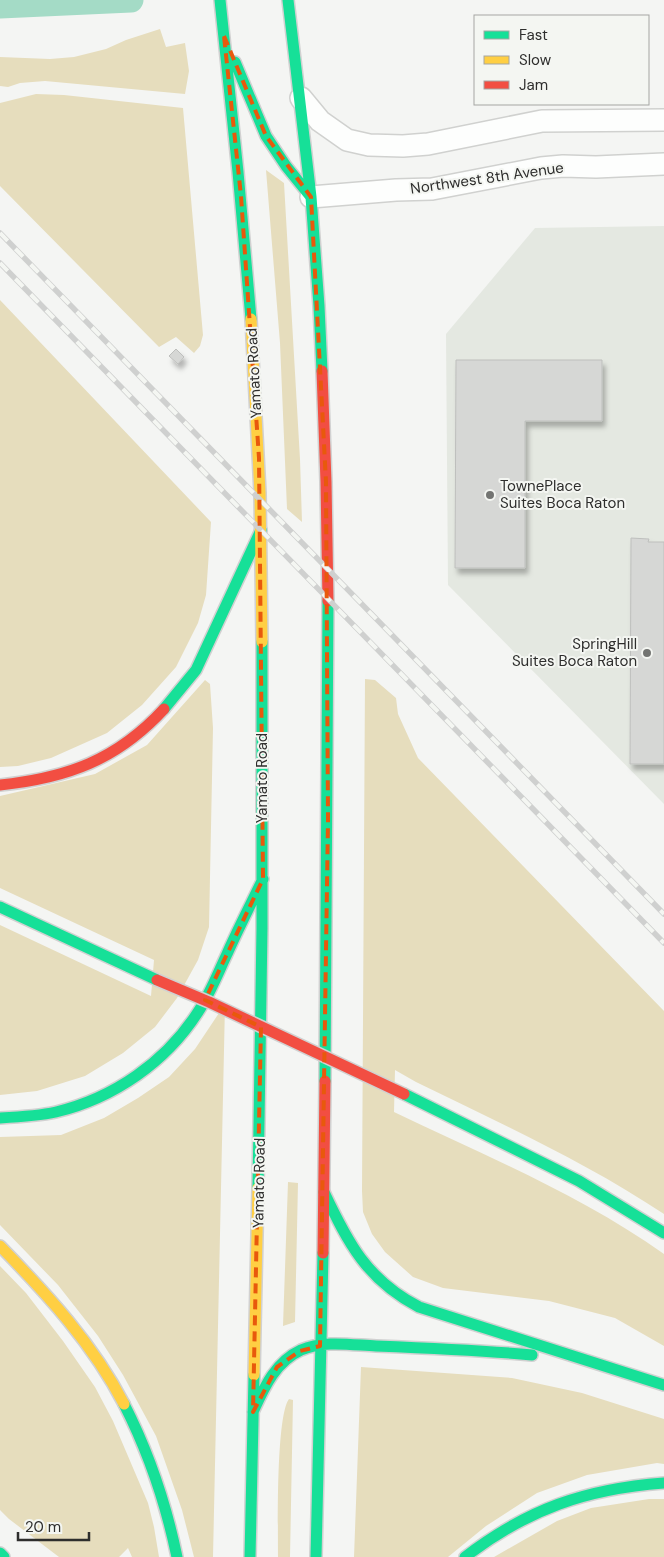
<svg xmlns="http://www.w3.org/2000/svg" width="664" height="1557" viewBox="0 0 664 1557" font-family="'DM Sans',sans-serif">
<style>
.built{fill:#e4e8e1}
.green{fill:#e6ddbd}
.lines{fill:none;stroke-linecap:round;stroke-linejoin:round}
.canal{stroke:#a4dbc6;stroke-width:25}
.building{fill:#d6d7d5;stroke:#bebfbd;filter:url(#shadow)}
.street-casing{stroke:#d0d1cf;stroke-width:24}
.fast-casing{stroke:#d1d1d1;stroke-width:14}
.slow-casing{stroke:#d1d1d1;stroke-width:14}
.jam-casing{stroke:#d1d1d1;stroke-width:14}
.street{stroke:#fdfefd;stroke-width:21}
.fast{stroke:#16e098;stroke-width:11}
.slow{stroke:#ffcf43;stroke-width:11}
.jam{stroke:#f24e42;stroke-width:11}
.rail-casing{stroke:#cfd0cf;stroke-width:5.5}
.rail{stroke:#f4f6f2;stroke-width:4;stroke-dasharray:11;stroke-linecap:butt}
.jam-bridge-casing{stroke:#d1d1d1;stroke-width:14;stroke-linecap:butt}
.jam-bridge{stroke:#f24e42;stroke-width:11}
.marked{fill:none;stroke:#e8590c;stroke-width:4;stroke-dasharray:10 6;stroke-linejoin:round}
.poi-dot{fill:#737472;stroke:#f4f6f2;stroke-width:2}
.labels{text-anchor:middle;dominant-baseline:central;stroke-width:4;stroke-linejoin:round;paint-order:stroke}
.street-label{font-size:15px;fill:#2e2e2d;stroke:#f4f6f2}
.poi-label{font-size:15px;fill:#2e2e2d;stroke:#f4f6f2;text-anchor:start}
</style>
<defs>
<filter id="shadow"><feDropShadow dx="3" dy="5.5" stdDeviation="2.5" flood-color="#0004"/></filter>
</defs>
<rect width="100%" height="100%" fill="#f4f5f3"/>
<path class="built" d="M664,226V804L448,585L446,334L535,228Z"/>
<path class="green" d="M160,29L166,47L185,43L189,71L185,94L45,81L20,83L8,87L0,86V57L50,59L74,57L106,49L126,40Z
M36,94L64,95L183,108L203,335L200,346L194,353L176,337L159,347L0,186V103Z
M266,170L284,183L300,459L302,522L287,509L280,343Z
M0,300L211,522L206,595L198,623L176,667L142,705L107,733L51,758L18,766L0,767Z
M365,679L375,680L396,698L398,714L418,758L664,1011V1214C586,1162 500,1123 416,1082L395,1070L394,1112C486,1156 581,1195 664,1254V1346L615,1318L549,1301L443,1288L413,1277L385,1252L372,1234L363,1212L362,1191Z
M205,680L210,684L213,728L209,927L198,960L177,998L155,1027L123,1053L85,1076L37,1091L0,1095V925L151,996L154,960L0,888V796L95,774L147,745Z
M225,1004L213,1557H194L182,1510L156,1436L123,1375L98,1336L58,1285L0,1225V1137L61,1135L104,1118L138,1098L169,1077L195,1049Z
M288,1182L298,1183L295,1322L283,1326Z
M0,1266L26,1293L63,1341L95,1387L113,1421L148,1503L154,1527L159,1557H132L128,1548L119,1557H59L9,1519L0,1510Z
M361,1367L512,1378L582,1393L664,1419V1464L657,1463L587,1475L537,1493L486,1526L448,1557H354Z
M289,1399L293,1400L290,1557H278C278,1529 276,1416 289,1399Z
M649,1499H664V1557H494L557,1521L591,1508Z"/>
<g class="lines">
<path class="canal" d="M0,6L131,0"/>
</g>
<path class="building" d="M176,349L184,357L178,364L169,356Z
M456,360H602V421H525V568H455Z
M631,538L649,539L648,542H664V764H630Z"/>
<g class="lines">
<defs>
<path id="street" d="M301,98L320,121L347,140L369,145L403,146L428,144L542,121L664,120
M311,197L396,190L432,189L541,168L563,166L596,167L664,164"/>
<path id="fast" d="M220,0L238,172L251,319
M288,0L311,197L319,306L322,371
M235,62L266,136L286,166L311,197
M164,709L196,670L261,530
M0,907L157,980
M325,1081L328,601
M404,1094L579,1181L664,1233
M0,1118C19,1117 38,1116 56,1112C114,1098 166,1062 198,1012C210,994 218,973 227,954C238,929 251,904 263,879
M258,1188L262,928V642
M324,1192C348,1243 367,1280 419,1307L664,1385
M124,1404C149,1453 166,1504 177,1557
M253,1412C264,1388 275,1362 301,1350C324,1340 352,1345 376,1346C428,1348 480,1350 532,1355
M0,1553L4,1557
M250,1557L254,1375
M316,1557L323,1253
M465,1557C528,1509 585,1489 664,1483"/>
<path id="slow" d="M251,319L260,493L262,642
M0,1246C47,1294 93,1344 124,1404
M254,1375L258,1188"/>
<path id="jam" d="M322,371L326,482L328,601
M0,785C67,778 117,760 164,709
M323,1253L325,1081"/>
</defs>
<use href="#street" class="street-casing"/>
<use href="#fast" class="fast-casing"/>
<use href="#slow" class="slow-casing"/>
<use href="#jam" class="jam-casing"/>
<use href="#street" class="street"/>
<use href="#fast" class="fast"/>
<use href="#slow" class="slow"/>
<use href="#jam" class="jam"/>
<defs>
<path id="rail" d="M0,233L664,914
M0,263L664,943"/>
</defs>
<use href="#rail" class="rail-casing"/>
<use href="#rail" class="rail"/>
<defs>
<path id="jam-bridge" d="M157,980L209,1002L404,1094"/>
</defs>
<use href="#jam-bridge" class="jam-bridge-casing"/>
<use href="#jam-bridge" class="jam-bridge"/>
</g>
<path class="marked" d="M224,36L266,136L311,197L326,482L328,820L320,1346L300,1351L277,1367L253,1412L261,1027L205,1000L263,879L259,458L241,196Z"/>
<g class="poi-dot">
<circle cx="490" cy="495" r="5"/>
<circle cx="647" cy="653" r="5"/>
</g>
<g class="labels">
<g class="street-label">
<text transform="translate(487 178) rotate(-8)">Northwest 8th Avenue</text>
<text transform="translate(254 373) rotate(-93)">Yamato Road</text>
<text transform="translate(262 778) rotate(-90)">Yamato Road</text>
<text transform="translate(259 1183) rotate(-89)">Yamato Road</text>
</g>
<g class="poi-label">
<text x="500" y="486">TownePlace<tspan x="500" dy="17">Suites Boca Raton</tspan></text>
<text x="637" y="644" text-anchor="end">SpringHill<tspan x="637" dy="17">Suites Boca Raton</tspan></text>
</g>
</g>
<rect x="474" y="15" width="175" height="90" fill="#f4f6f2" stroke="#a5a6a3"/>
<rect x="484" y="31" width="25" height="8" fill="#16e098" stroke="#a5a6a3"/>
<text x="519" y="40" font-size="15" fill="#2e2e2d">Fast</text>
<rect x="484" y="56" width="25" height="8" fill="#ffcf43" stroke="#a5a6a3"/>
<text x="519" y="65" font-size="15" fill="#2e2e2d">Slow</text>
<rect x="484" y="81" width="25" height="8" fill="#f24e42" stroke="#a5a6a3"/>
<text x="519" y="90" font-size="15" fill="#2e2e2d">Jam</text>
<path d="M18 1532v8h71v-8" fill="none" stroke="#2e2e2d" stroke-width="2.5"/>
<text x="25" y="1532" font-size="15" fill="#2e2e2d" stroke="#f4f6f2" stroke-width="4" paint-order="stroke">20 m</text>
</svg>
